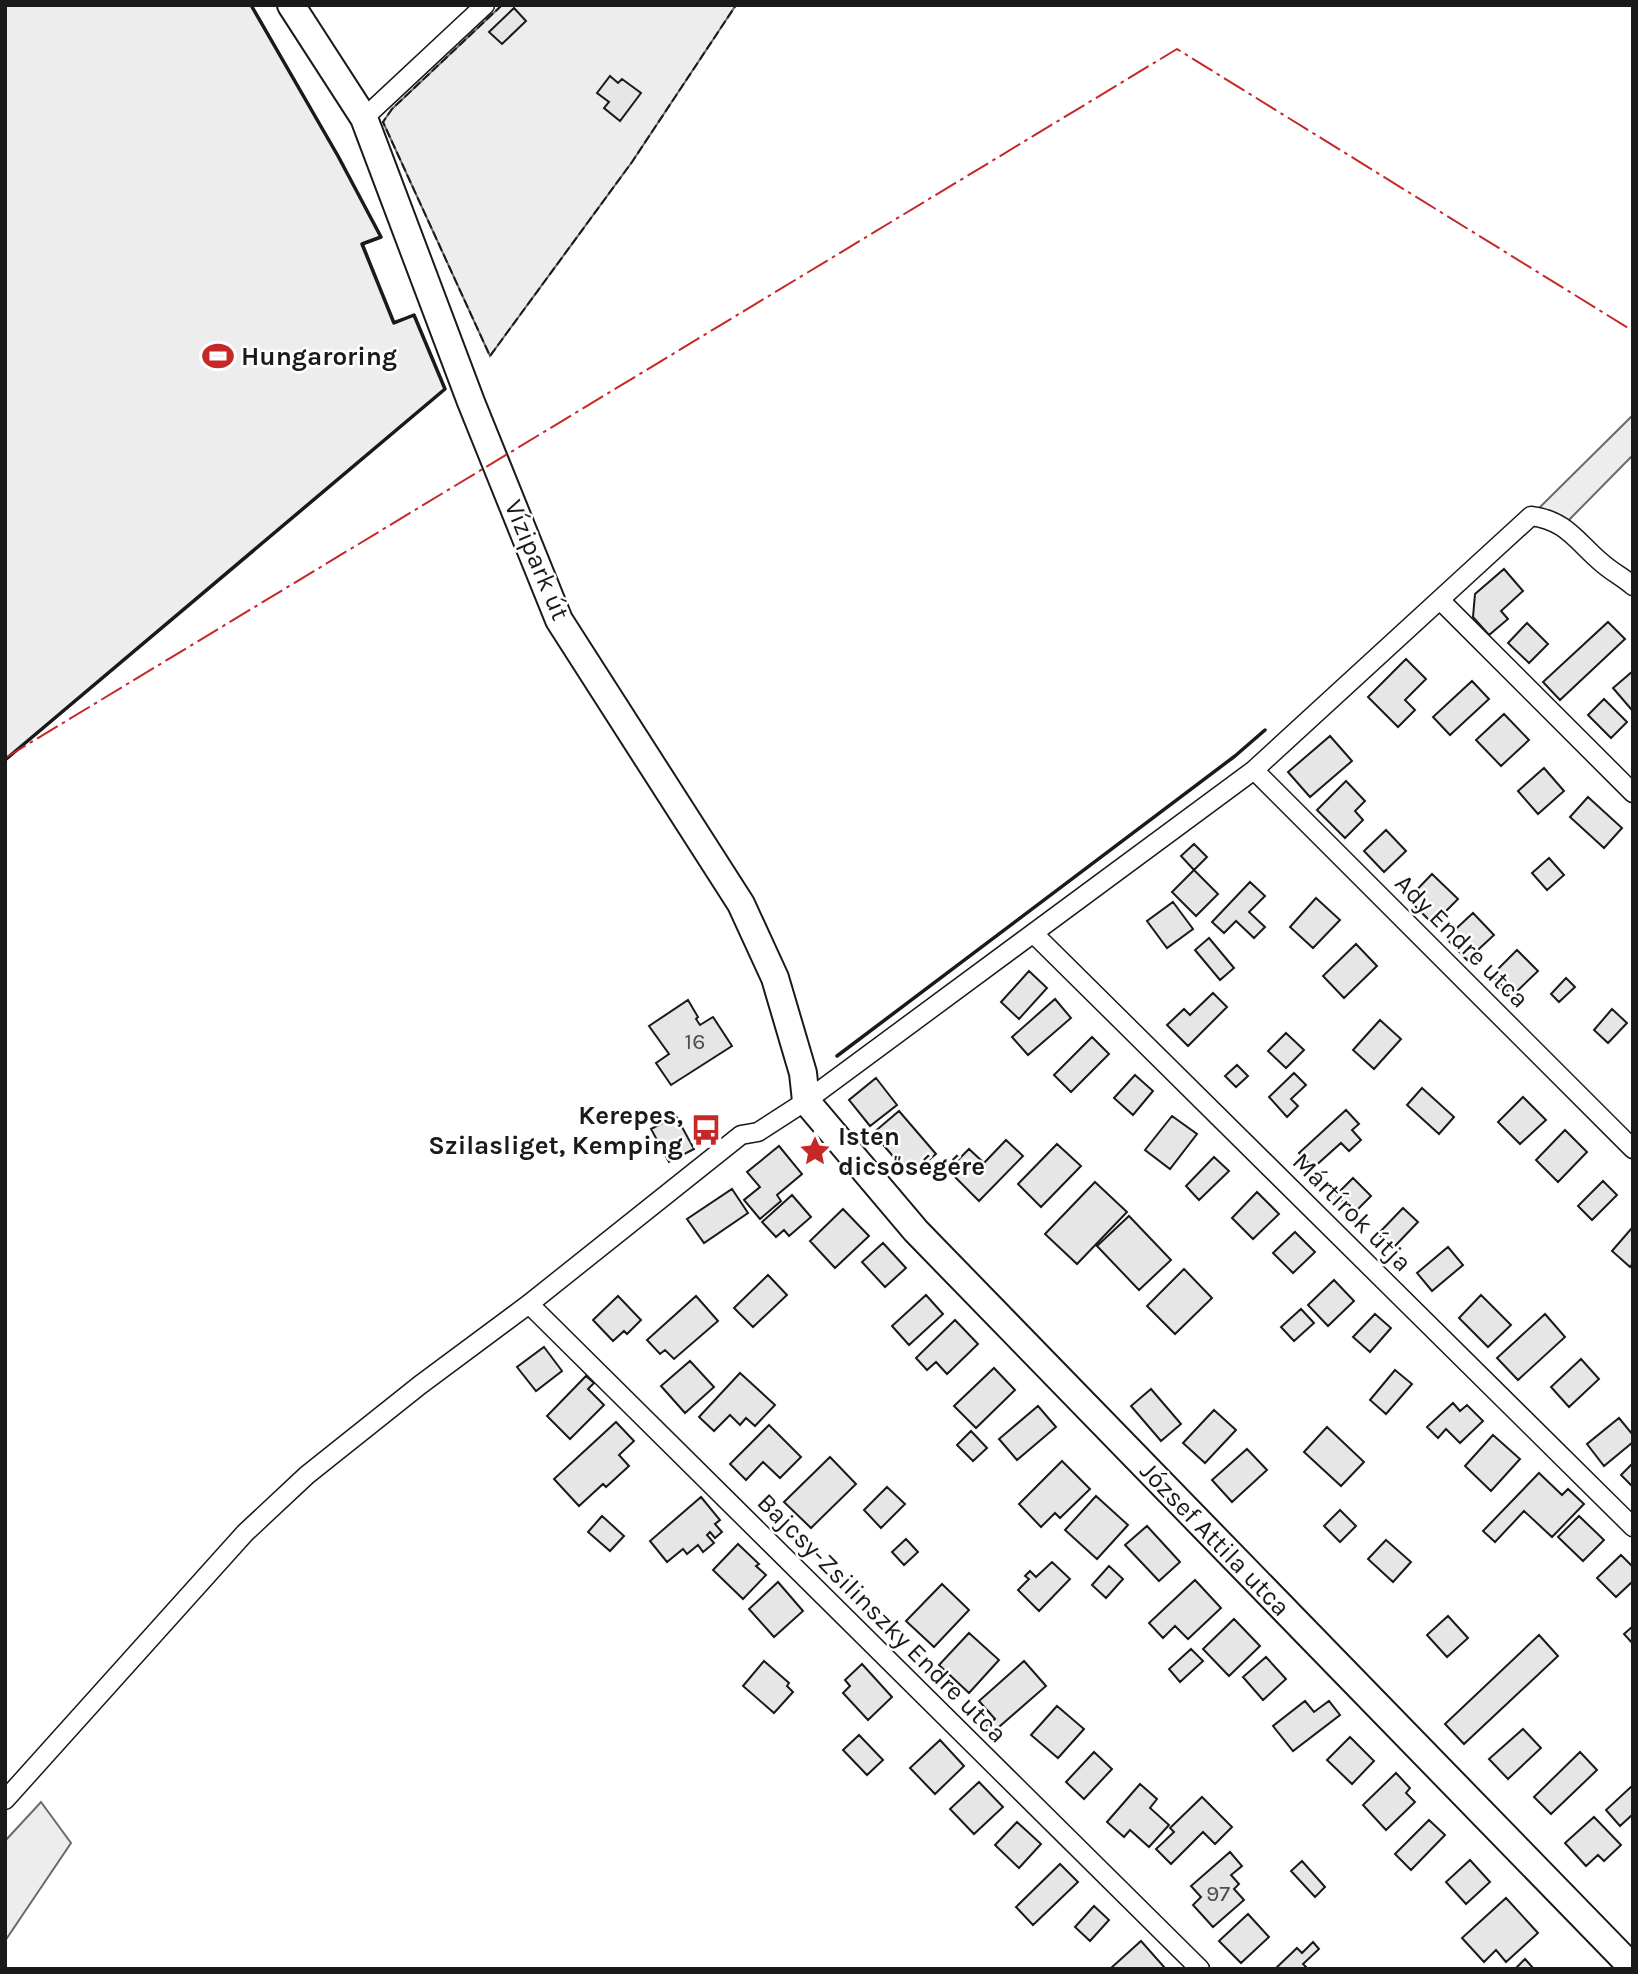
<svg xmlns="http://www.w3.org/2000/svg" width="1638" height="1974" viewBox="0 0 1638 1974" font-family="Karla,sans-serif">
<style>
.green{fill:#ededed;stroke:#6a6a6a;stroke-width:2}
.building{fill:#e6e6e6;stroke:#1a1a1a;stroke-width:2}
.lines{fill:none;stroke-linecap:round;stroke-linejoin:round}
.street-casing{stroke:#1a1a1a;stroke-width:21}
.secondary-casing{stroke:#1a1a1a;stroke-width:30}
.street{stroke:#fff;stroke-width:18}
.secondary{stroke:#fff;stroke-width:26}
.fence{stroke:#1a1a1a;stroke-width:2;stroke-dasharray:9 3.5;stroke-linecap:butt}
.wall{stroke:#1a1a1a;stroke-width:3.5}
.power{stroke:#c62828;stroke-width:2;stroke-dasharray:24 5 3.5 5;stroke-linecap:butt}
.labels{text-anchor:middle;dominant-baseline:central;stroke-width:5;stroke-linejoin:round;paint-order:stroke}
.number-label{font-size:23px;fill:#4d4d4d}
.poi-label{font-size:26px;font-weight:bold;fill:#1a1a1a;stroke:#fff;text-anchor:start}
.street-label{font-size:26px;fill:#1a1a1a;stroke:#fff}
</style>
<rect width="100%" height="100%" fill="#fff"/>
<path class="green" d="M5,5H251L338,156L381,237L363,244L393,322L414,315L445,389L5,760Z
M502,5H736L632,162L490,356L383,122L392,109Z
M1633,415V455L1563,526L1531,516Z
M41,1802L71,1843L5,1941V1841Z"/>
<path class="building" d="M514,8L526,21L502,44L489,32Z
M610,76L618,83L622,79L641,93L620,121L604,108L609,102L597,93Z
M1504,569L1523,591L1501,611L1508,619L1489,635L1473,617L1475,594Z
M1608,622L1625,639L1560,700L1543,682Z
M1527,623L1548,644L1529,663L1508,643Z
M1406,659L1426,679L1405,700L1415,710L1398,727L1368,697Z
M1633,671V707L1631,709L1613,688Z
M1472,681L1489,699L1450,735L1433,717Z
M1604,699L1627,722L1611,738L1588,715Z
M1504,714L1529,740L1501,766L1476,740Z
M1330,736L1352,761L1310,797L1288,772Z
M1544,768L1564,791L1538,814L1518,791Z
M1346,781L1365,801L1355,811L1363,820L1345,838L1317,810Z
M1588,797L1622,828L1604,848L1570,817Z
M1386,830L1406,851L1384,872L1364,851Z
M1194,844L1207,857L1194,870L1181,856Z
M1549,858L1564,875L1547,890L1532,873Z
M1194,870L1218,894L1196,916L1172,892Z
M1432,874L1458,899L1433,924L1408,899Z
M1250,882L1265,896L1249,912L1265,927L1254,938L1236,921L1224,933L1212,922Z
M1316,898L1340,920L1313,948L1290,927Z
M1173,902L1193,929L1167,948L1147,921Z
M1473,913L1494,935L1467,960L1446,938Z
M1209,938L1234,968L1220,980L1195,950Z
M1356,944L1377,966L1344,998L1323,976Z
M1517,950L1538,971L1512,996L1492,975Z
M1029,971L1047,988L1019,1019L1001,1002Z
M1566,978L1575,987L1559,1002L1551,994Z
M1213,993L1227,1007L1188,1046L1167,1025L1184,1009L1190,1015Z
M1055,999L1071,1018L1028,1055L1012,1037Z
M688,1000L698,1017L696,1019L700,1025L713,1017L732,1046L671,1085L656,1063L669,1054L649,1026Z
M1612,1009L1627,1023L1608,1043L1594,1030Z
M1380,1020L1401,1039L1374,1069L1353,1050Z
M1286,1033L1304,1050L1286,1068L1268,1051Z
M1092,1037L1109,1054L1071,1092L1054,1075Z
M1237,1065L1248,1076L1236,1087L1225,1076Z
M1294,1073L1306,1085L1291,1099L1298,1106L1287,1117L1269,1097Z
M1135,1075L1153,1091L1133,1115L1114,1098Z
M876,1078L897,1105L870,1126L849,1100Z
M1422,1088L1454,1117L1439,1134L1407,1105Z
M1523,1097L1546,1120L1520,1144L1498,1122Z
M1346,1110L1359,1124L1352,1130L1361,1140L1349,1151L1341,1143L1313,1168L1299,1153Z
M899,1111L936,1154L910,1176L873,1133Z
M676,1116L694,1149L669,1162L651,1129Z
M1172,1116L1197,1134L1170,1169L1145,1150Z
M1565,1130L1587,1152L1558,1182L1536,1160Z
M1006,1140L1023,1156L979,1201L948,1170L969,1149L984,1163Z
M1057,1144L1081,1166L1041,1207L1018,1184Z
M779,1146L802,1174L777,1195L781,1201L760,1219L744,1200L760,1187L747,1172Z
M1214,1157L1229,1171L1199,1200L1186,1186Z
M1353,1178L1371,1196L1354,1213L1336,1195Z
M1603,1181L1617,1195L1592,1220L1578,1206Z
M1095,1182L1127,1212L1077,1264L1045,1234Z
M732,1189L748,1213L704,1243L687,1219Z
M1257,1192L1279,1214L1253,1239L1232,1218Z
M792,1195L811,1217L789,1236L784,1230L776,1237L762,1222Z
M1403,1208L1418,1222L1393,1248L1378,1234Z
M843,1209L869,1236L835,1268L810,1241Z
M1129,1216L1171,1260L1139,1290L1097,1246Z
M1631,1229L1633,1230V1263L1630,1267L1612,1251Z
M1295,1232L1315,1252L1293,1273L1273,1253Z
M883,1243L906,1268L885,1287L862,1262Z
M1448,1247L1463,1265L1432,1291L1417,1273Z
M1184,1269L1212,1298L1175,1334L1147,1306Z
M768,1275L787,1295L753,1327L734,1308Z
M1334,1280L1354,1301L1328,1326L1308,1305Z
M926,1295L943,1314L909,1345L892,1326Z
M1481,1295L1511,1325L1488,1347L1459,1318Z
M618,1296L641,1320L627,1334L624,1331L613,1341L593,1320Z
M696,1296L718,1321L674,1359L665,1350L660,1354L647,1340Z
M1301,1309L1314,1323L1294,1341L1281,1327Z
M1375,1314L1391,1328L1370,1352L1353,1337Z
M1545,1314L1565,1337L1518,1380L1497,1358Z
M955,1320L978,1344L947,1374L936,1362L927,1370L916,1358Z
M544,1347L562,1371L536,1391L517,1367Z
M1581,1359L1599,1379L1569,1407L1551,1387Z
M690,1361L714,1387L685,1413L661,1386Z
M994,1368L1015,1390L976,1428L954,1406Z
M1395,1370L1412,1384L1386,1414L1370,1400Z
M740,1373L775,1405L755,1426L746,1418L740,1425L730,1415L714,1431L699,1417Z
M586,1376L594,1383L588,1389L604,1405L570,1439L547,1416Z
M1151,1389L1181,1424L1161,1441L1131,1406Z
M1453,1403L1460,1411L1467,1405L1483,1421L1460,1443L1446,1429L1438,1438L1427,1427Z
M1038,1406L1056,1427L1017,1460L999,1439Z
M1214,1410L1236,1430L1205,1463L1183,1443Z
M1619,1418L1633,1435V1442L1604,1466L1587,1444Z
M616,1422L634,1441L619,1455L629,1466L606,1487L603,1484L579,1506L554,1479Z
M769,1425L801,1457L780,1478L763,1462L746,1480L730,1464Z
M1327,1427L1364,1462L1341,1486L1304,1452Z
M971,1431L987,1448L973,1461L957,1445Z
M1493,1435L1520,1459L1491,1491L1465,1466Z
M1247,1449L1267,1470L1232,1502L1212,1480Z
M830,1457L856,1484L811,1528L784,1502Z
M1062,1461L1090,1489L1060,1518L1055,1513L1041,1527L1019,1504Z
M1633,1463V1487L1621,1475Z
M1539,1473L1562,1495L1568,1489L1584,1504L1552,1537L1524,1511L1495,1542L1483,1531Z
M887,1487L905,1504L881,1528L864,1510Z
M1096,1496L1128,1525L1097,1559L1065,1530Z
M701,1497L720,1520L715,1524L722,1532L715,1538L710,1532L707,1535L714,1543L703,1552L698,1545L687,1554L683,1549L667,1562L650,1541Z
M1340,1510L1356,1526L1340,1542L1324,1526Z
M602,1516L624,1536L610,1551L588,1532Z
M1579,1516L1604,1540L1583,1561L1558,1537Z
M1147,1526L1180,1562L1159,1581L1125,1545Z
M906,1539L918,1552L904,1565L892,1552Z
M1386,1540L1411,1562L1393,1582L1368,1559Z
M738,1544L759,1564L756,1566L766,1575L743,1599L713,1570Z
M1621,1555L1633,1567V1581L1616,1597L1597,1578Z
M1052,1562L1070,1579L1039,1611L1018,1590L1029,1579L1025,1576L1030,1571L1036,1577Z
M1109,1566L1123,1579L1106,1598L1092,1585Z
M1195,1580L1221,1608L1188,1639L1175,1626L1163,1638L1149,1623Z
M778,1582L803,1611L774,1637L749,1609Z
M942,1584L969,1610L934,1647L906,1621Z
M1448,1616L1468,1638L1447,1657L1427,1635Z
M1234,1619L1260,1646L1229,1676L1203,1649Z
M1633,1626V1644L1624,1634Z
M969,1633L999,1660L969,1693L939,1665Z
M1539,1635L1558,1656L1464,1744L1445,1724Z
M1191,1649L1203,1661L1180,1682L1169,1669Z
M1266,1657L1286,1679L1263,1700L1243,1677Z
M764,1661L789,1683L787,1686L793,1692L774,1713L743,1686Z
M1024,1661L1046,1686L992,1733L987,1726L995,1719L979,1701Z
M862,1664L892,1697L868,1720L843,1693L850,1686L845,1680Z
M1305,1701L1314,1712L1329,1701L1340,1715L1293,1751L1273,1726Z
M1057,1706L1084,1729L1058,1758L1031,1735Z
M1523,1729L1541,1748L1508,1779L1489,1759Z
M859,1735L883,1760L867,1775L843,1750Z
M1350,1737L1374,1761L1352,1784L1327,1760Z
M940,1740L964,1766L935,1794L910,1768Z
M1094,1752L1112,1769L1084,1799L1066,1782Z
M1580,1752L1597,1770L1551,1814L1534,1797Z
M1396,1773L1410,1788L1406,1793L1415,1802L1386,1830L1363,1805Z
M979,1782L1003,1807L974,1834L950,1809Z
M1140,1784L1157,1799L1150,1808L1169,1825L1149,1847L1130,1830L1124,1837L1107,1822Z
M1633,1785V1814L1620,1826L1606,1810Z
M1202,1797L1232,1827L1215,1844L1203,1832L1171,1864L1156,1849L1174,1832L1170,1828Z
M1594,1817L1621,1845L1604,1861L1598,1855L1586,1866L1565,1843Z
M1429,1820L1445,1835L1411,1870L1395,1854Z
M1017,1822L1041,1844L1019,1868L995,1845Z
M1230,1852L1242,1866L1231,1875L1239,1884L1234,1889L1244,1900L1213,1927L1193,1905L1201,1897L1191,1886Z
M1470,1860L1490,1882L1466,1904L1446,1882Z
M1302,1861L1325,1887L1315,1897L1291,1871Z
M1060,1864L1078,1882L1033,1925L1016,1907Z
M1506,1898L1538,1933L1506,1962L1496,1950L1484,1962L1462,1938Z
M1094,1906L1109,1920L1090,1941L1075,1927Z
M1248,1914L1269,1937L1241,1963L1219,1941Z
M1141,1941L1165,1968L1112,1969L1111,1968Z
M1313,1942L1319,1949L1303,1964L1308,1969H1275L1297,1948L1302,1953Z
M1525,1959L1534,1969H1515Z"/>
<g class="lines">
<defs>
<path id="street" d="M364,118L485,5
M1440,600L1633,793
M1254,770L1633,1149
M1034,934L1633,1527
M529,1304L1200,1969
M5,1800L245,1533L307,1475L420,1385L529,1304L741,1135L758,1132L806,1101L1254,770L1531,516C1566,520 1577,542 1602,563C1612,572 1623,577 1633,586"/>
<path id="secondary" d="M291,5L364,118L471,402L559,620L741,904L775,978L803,1073L806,1101L916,1231L1633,1968"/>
</defs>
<use href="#street" class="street-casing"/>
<use href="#secondary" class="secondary-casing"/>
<use href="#street" class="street"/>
<use href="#secondary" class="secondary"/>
<path class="fence" d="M502,5L392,109L383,122L490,356L632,162L736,5
M5,760L445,389L414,315L394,323L362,244L381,237L338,156L251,5"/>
<path class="wall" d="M5,760L445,389L414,315L394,323L362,244L381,237L338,156L251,5
M837,1056L1235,756L1265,730"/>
<path class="power" d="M5,758L1177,49L1633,331"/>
</g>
<defs>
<symbol id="stadium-bare" viewBox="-9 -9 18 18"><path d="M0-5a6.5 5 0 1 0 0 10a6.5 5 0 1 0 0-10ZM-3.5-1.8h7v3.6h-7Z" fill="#c62828" stroke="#fff" stroke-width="2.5" paint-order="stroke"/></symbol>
<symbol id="bus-bare" viewBox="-9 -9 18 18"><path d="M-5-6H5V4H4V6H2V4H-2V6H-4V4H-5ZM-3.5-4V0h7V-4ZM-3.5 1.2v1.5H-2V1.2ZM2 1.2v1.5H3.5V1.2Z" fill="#c62828" stroke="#fff" stroke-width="2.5" paint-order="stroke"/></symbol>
<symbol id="sight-bare" viewBox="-9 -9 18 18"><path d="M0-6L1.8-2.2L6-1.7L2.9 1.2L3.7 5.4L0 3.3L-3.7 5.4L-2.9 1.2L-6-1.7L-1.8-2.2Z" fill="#c62828" stroke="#fff" stroke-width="2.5" paint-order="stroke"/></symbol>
</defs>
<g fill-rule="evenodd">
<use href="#stadium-bare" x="196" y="334" width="44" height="44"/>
<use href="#bus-bare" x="684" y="1108" width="44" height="44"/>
<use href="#sight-bare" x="793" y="1129" width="44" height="44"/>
</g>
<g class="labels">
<g class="number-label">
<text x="695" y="1041">16</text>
<text x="1218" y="1893">97</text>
</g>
<g class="poi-label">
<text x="241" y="356">Hungaroring</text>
<text x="683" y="1115" text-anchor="end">Kerepes,<tspan x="683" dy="30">Szilasliget, Kemping</tspan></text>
<text x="838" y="1136">Isten<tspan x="838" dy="30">dicsőségére</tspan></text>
</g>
<g class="street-label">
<text transform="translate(537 560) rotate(67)">Vízipark út</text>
<text transform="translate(1462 941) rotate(45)">Ady Endre utca</text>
<text transform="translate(1352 1212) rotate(45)">Mártírok útja</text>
<text transform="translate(1215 1539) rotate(46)">József Attila utca</text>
<text transform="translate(882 1618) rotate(45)">Bajcsy-Zsilinszky Endre utca</text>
</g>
</g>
<rect width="1638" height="1974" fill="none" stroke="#1a1a1a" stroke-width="14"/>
</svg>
